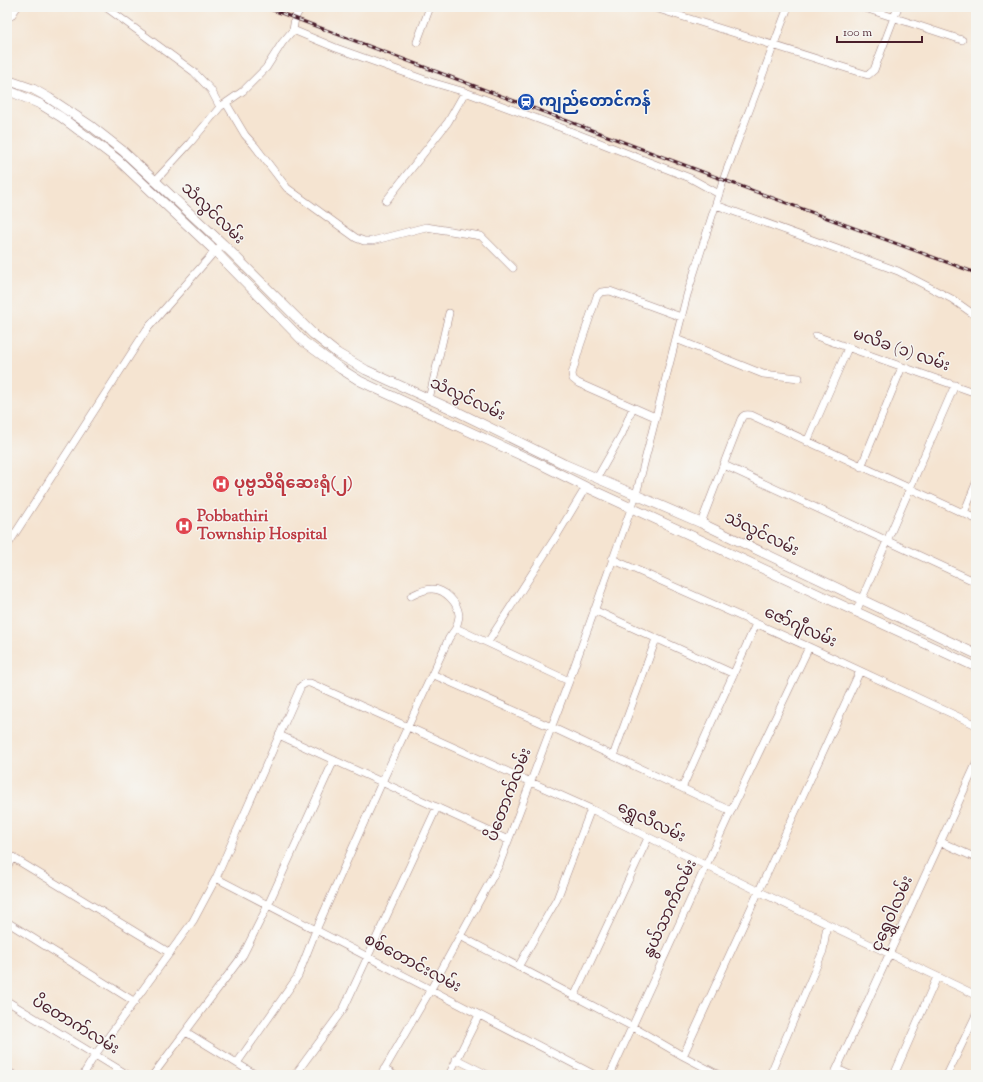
<svg xmlns="http://www.w3.org/2000/svg" width="983" height="1082" viewBox="0 0 983 1082" font-family="'Sorts Mill Goudy','Noto Sans Myanmar',serif">
<style>
.lines{fill:none;stroke-linecap:round;stroke-linejoin:round}
.minor-casing{stroke:#a0827e;stroke-width:8}
.major-casing{stroke:#a0827e;stroke-width:10}
.minor{stroke:#fff;stroke-width:7}
.major{stroke:#fff;stroke-width:9}
.rail-casing{stroke:#4a1f2b;stroke-width:3}
.rail{stroke:#f6f6f2;stroke-width:1.5;stroke-dasharray:4.5;stroke-linecap:butt}
.labels{text-anchor:middle;dominant-baseline:central;stroke-width:3;stroke-linejoin:round;paint-order:stroke}
.transit-label{font-size:16px;font-weight:bold;fill:#164399;stroke:#f6f6f2;text-anchor:start}
.street-label{font-size:16px;fill:#4a1f2b;stroke:#f6f6f2}
.health-label{font-size:16px;font-weight:bold;fill:#be3a42;stroke:#f6f6f2;text-anchor:start}
</style>
<rect width="100%" height="100%" fill="#f6f6f2"/>
<filter id="ink" filterUnits="userSpaceOnUse"><feTurbulence type="fractalNoise" baseFrequency=".025" numOctaves="2"/><feDisplacementMap in="SourceGraphic" scale="8" xChannelSelector="R" yChannelSelector="G"/><feConvolveMatrix kernelMatrix="1 2 1 2 8 2 1 2 1" color-interpolation-filters="sRGB"/></filter>
<filter id="wash" filterUnits="userSpaceOnUse"><feTurbulence type="fractalNoise" baseFrequency=".012" numOctaves="4" result="noise"/><feDisplacementMap in="SourceGraphic" scale="16" xChannelSelector="R" yChannelSelector="G"/><feGaussianBlur stdDeviation="0.9" result="paint"/><feColorMatrix in="noise" values="0 0 0 0 0 0 0 0 0 0 0 0 0 0 0 0 0 1.4 0 .05"/><feComposite in="paint" operator="in"/></filter>
<g filter="url(#wash)">
<rect width="100%" height="100%" fill="#f5e4d1"/>
</g>
<g filter="url(#ink)">
<g class="lines">
<defs>
<path id="minor" d="M652,7L868,75L874,70L898,7
M862,7L962,40
M107,8L194,72L211,90L220,107
M7,17L11,16L17,7
M293,30L336,48L431,82L465,92L562,128L690,178L719,194
M417,42L430,7
M226,103L245,135L254,145L287,188L356,238L364,241H372L426,227L481,236L513,268
M155,181L190,143L220,107L243,91L266,68L282,43L293,30L295,18L301,7
M386,201L448,122L465,92
M716,205L898,271L952,299L976,316
M816,336L976,393
M676,339L763,374L799,378
M429,399L449,313
M655,417L578,383L573,379L572,374L580,346L597,296L601,292L610,291L681,317
M807,442L848,348
M724,465L976,582
M861,467L902,367
M597,478L622,434L633,407
M964,513L976,483
M701,523L741,419C743,415 745,414 751,415L976,519
M7,546L147,329L215,251L223,244
M612,559L809,647L976,725
M411,596C417,593 424,589 432,589C445,589 458,603 459,615C459,619 457,624 456,628
M594,610L734,674
M856,612L955,385
M488,642L557,535L586,487
M432,674L551,727L731,811
M279,735L508,840
M613,756L656,639
M682,788L756,624
M941,842L976,858
M7,854L170,953
M7,867L13,857
M216,878L595,1075
M7,922L135,1002
M460,936L633,1027L683,1056L719,1075
M518,967L557,899L591,809
M574,997L648,838
M7,1001L128,1075
M186,1032L256,1075
M683,1056L860,671
M456,1059L488,1075
M237,1063L298,976L316,930L382,782L449,638L456,628L569,681
M384,1069L394,1075
M837,1069L850,1075
M7,1071L14,1075
M83,1075L95,1055L193,921L216,878L301,686L306,683H310L591,809L758,891L976,995
M153,1075L243,955L268,905L334,760
M295,1075L344,1008L437,807
M381,1075L431,989L499,865L569,681L636,495L687,295L725,175L788,7
M449,1075L479,1015
M610,1075L731,811L809,647
M770,1075L823,951L827,924
M834,1075L976,764
M894,1075L937,977
M947,1075L976,1015"/>
<path id="major" d="M7,80L33,89L49,98L91,126L123,151L223,244L313,334L337,353L366,370L460,413L564,464L701,523L976,654
M7,90L40,104L61,117L117,159L215,251L304,342L341,369L360,381L379,390L540,464L586,487L976,667"/>
</defs>
<use href="#minor" class="minor-casing"/>
<use href="#major" class="major-casing"/>
<use href="#minor" class="minor"/>
<use href="#major" class="major"/>
<defs>
<path id="rail" d="M265,7L724,180L976,273"/>
</defs>
<use href="#rail" class="rail-casing"/>
<use href="#rail" class="rail"/>
</g>
</g>
<defs>
<symbol id="station-disc" viewBox="-11 -11 22 22"><circle r="9.5" fill="#1a4fb4" stroke="#f6f6f2"/><path d="M-3-6H3Q5-6 5-4V2Q5 4 3 4L4.5 6H3L1.5 4h-3L-3 6H-4.5L-3 4Q-5 4-5 2V-4Q-5-6-3-6ZM-3.5-4v3h7v-3ZM-3.5 1v1.5H-2V1ZM2 1v1.5H3.5V1Z" fill="#fff"/></symbol>
<symbol id="hospital-disc" viewBox="-11 -11 22 22"><circle r="9.5" fill="#e0444e" stroke="#f6f6f2"/><path d="M-5-5h3v3.5h4V-5h3V5h-3V1.5h-4V5h-3Z" fill="#fff"/></symbol>
</defs>
<g fill-rule="evenodd">
<use href="#station-disc" x="516" y="92" width="20" height="20"/>
<use href="#hospital-disc" x="211" y="474" width="20" height="20"/>
<use href="#hospital-disc" x="174" y="516" width="20" height="20"/>
</g>
<g class="labels">
<g class="transit-label">
<text x="539" y="102">ကျည်တောင်ကန်</text>
</g>
<g class="street-label">
<text transform="translate(212 214) rotate(44)">သံလွင်လမ်း</text>
<text transform="translate(901 351) rotate(19)">မလိခ (၁) လမ်း</text>
<text transform="translate(467 400) rotate(25)">သံလွင်လမ်း</text>
<text transform="translate(761 535) rotate(26)">သံလွင်လမ်း</text>
<text transform="translate(800 628) rotate(24)">ဇော်ဂျီလမ်း</text>
<text transform="translate(510 795) rotate(-69)">ပိတောက်လမ်း</text>
<text transform="translate(651 823) rotate(26)">ရွှေလီလမ်း</text>
<text transform="translate(671 909) rotate(-65)">နွယ်သာကီလမ်း</text>
<text transform="translate(893 914) rotate(-66)">ငုရွှေဝါလမ်း</text>
<text transform="translate(412 964) rotate(28)">စစ်တောင်းလမ်း</text>
<text transform="translate(75 1026) rotate(31)">ပိတောက်လမ်း</text>
</g>
<g class="health-label">
<text x="234" y="484">ပုဗ္ဗသီရိဆေးရုံ(၂)</text>
<text x="197" y="517">Pobbathiri<tspan x="197" dy="18">Township Hospital</tspan></text>
</g>
</g>
<rect width="983" height="1082" fill="none" stroke="#f6f6f2" stroke-width="24"/>
<path d="M837 36v6h85v-6" fill="none" stroke="#4a1f2b" stroke-width="2"/>
<text x="843" y="36" font-size="12" fill="#4a1f2b" stroke="#f6f6f2" stroke-width="3" paint-order="stroke">100 m</text>
</svg>
